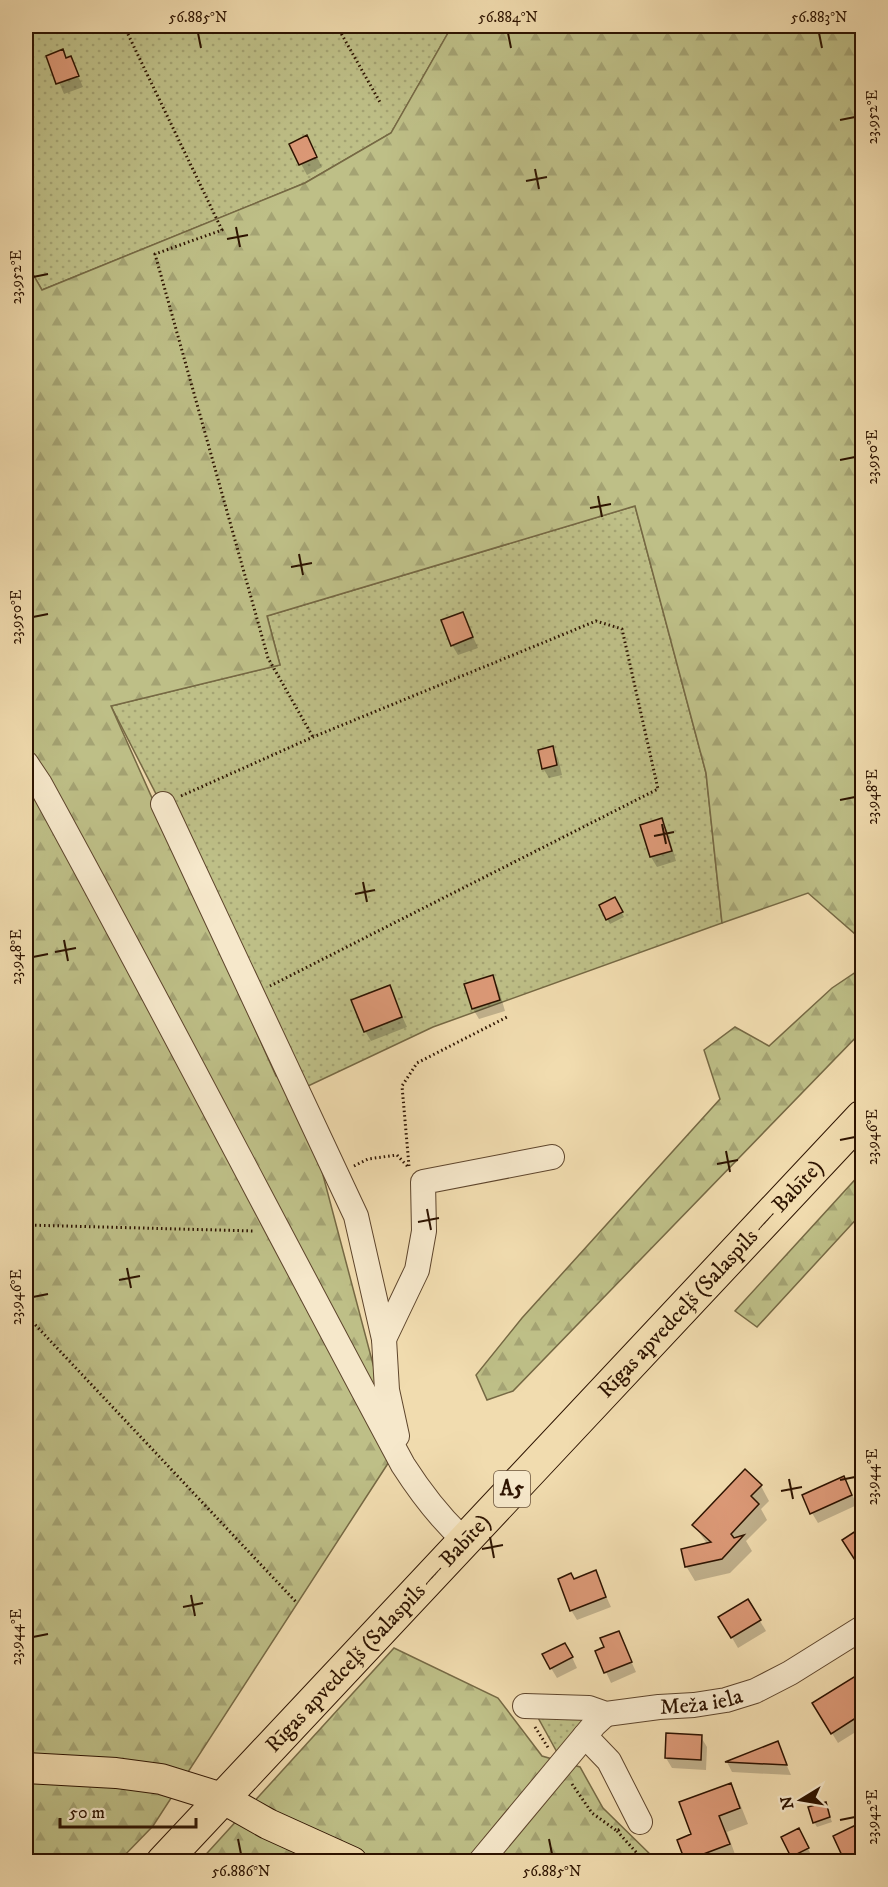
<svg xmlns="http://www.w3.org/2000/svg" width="888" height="1887" viewBox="0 0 888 1887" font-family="'IM FELL DW Pica',serif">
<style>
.grass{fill:url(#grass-dots);stroke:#766944;stroke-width:1.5}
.forest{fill:url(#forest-firs);stroke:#766944;stroke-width:1.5}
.shadow{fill:#0003}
.building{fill:#dc9977;stroke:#2d1300;stroke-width:1.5}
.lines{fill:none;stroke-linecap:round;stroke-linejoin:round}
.minor-casing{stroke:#5e452c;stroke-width:26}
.major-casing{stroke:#2d1300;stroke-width:32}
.highway-casing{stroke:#2d1300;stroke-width:35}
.path{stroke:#2d1300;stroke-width:3;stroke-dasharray:1.5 3;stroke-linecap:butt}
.minor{stroke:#f6e8cb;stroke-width:24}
.major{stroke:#f1dcaf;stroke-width:30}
.highway{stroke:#f1dcaf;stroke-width:33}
.ticks{fill:none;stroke:#2d1300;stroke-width:2}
.labels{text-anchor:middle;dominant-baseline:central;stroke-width:5;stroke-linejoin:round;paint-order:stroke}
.shield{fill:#f6e8cb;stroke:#69533d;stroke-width:1.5}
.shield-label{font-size:21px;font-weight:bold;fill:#2d1300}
.street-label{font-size:22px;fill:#2d1300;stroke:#f6e8cb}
.neatline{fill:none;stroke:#2d1300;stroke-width:2}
.ticks-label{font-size:15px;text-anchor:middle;fill:#2d1300}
</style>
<defs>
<pattern id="grass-dots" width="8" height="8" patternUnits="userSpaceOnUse" patternTransform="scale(1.5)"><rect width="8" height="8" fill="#bebf87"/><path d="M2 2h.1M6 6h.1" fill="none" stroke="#a4a373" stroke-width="1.8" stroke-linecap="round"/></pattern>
<pattern id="forest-firs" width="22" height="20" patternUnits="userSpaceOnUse" patternTransform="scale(1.5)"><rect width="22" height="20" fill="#bebf87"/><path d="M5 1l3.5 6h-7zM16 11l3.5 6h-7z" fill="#a4a373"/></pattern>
</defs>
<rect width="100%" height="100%" fill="#f1dcaf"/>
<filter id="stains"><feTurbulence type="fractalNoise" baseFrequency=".00333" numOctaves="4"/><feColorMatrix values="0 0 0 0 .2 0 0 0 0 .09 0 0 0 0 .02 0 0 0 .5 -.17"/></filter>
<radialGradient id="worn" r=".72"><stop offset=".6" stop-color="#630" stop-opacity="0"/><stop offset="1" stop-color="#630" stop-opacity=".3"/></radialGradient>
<path class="grass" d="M26,26H452L391,133L305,183L42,290L26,262Z
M635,506L706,773L722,923L433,1027L306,1087L111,706L280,665L267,616Z
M536,1714L588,1716L558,1754Z"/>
<path class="forest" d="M452,26H859L862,27V940L808,893L722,923L706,773L635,506L267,616L280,665L111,706L276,1076L301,1092L396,1451L153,1826L119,1861H26V262L42,290L305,183L391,133Z
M862,968V1028L861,1032L513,1391L487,1400L476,1375L522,1318L720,1099L704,1050L735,1027L769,1046L832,988Z
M862,1172V1213L757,1327L735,1311Z
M394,1648L498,1698L542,1756L580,1767L603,1808L657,1861L199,1862Z"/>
<path class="shadow" d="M63,51L67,59L70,58L83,87L64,94L48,56Z
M291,145L312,147L322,167L307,175Z
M463,614L478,648L458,655L452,645Z
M552,748L558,758L562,775L549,778L543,768Z
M661,820L667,830L676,861L657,867L651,857L642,826Z
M615,899L624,917L610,924L601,906Z
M492,977L498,987L505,1011L479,1019L473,1009L466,985Z
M389,987L407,1027L371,1041L365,1031Z
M761,1486L769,1501L761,1509L767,1520L746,1541L752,1551L730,1573L695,1581L686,1566L708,1545L694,1525Z
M849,1488L857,1505L818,1523L812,1513Z
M862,1529V1570L844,1541Z
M595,1572L611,1607L577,1620L571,1610L574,1581Z
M748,1601L766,1631L738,1648L720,1617Z
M618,1632L636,1672L611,1683L597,1652L606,1648Z
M571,1655L577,1668L557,1678L551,1668Z
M862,1673V1728L838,1743L814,1704Z
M701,1737L707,1747L706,1770L672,1768L666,1758Z
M777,1743L791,1775L732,1772L727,1762Z
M730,1785L739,1801L748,1824L727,1832L737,1860L687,1862L679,1841L693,1835Z
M825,1803L832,1822L817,1827L814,1822Z
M862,1824V1862H847L835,1836Z
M804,1840L813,1859L807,1862H795L792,1856Z
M746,1855L752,1862H739Z"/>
<path class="building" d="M63,49L66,58L71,56L79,76L56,84L46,56Z
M307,135L317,157L299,165L289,144Z
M463,612L473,637L451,646L441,620Z
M553,746L557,765L542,769L538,750Z
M662,818L672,851L650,857L640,825Z
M615,897L623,912L606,920L599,905Z
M493,975L500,1000L472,1009L464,984Z
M390,985L402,1017L364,1032L351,1000Z
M745,1469L762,1485L751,1496L759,1504L731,1534L734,1538L744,1535L722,1559L685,1567L681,1549L711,1542L692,1525Z
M844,1476L852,1495L810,1514L802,1495Z
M862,1527V1571L842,1540Z
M596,1570L606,1597L570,1611L558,1579L571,1573L574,1579Z
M748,1599L761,1620L731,1638L718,1617Z
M619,1631L632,1662L604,1673L595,1651L604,1647L600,1638Z
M565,1643L573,1657L550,1669L542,1654Z
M862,1672V1714L831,1734L812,1703Z
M666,1733L702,1735L701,1760L665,1758Z
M778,1741L787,1765L725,1762Z
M731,1783L740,1808L719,1816L730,1844L685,1861L677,1840L691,1834L679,1802Z
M826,1802L830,1817L813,1823L808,1807Z
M862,1822V1862H845L833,1836Z
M799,1828L809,1848L791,1857L781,1837Z"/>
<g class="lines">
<defs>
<g id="minor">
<path d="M26,763L40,784C164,1010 281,1238 403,1465C421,1493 439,1517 464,1540"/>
<path d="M163,804L356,1216L384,1339L387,1390L397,1436"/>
<path d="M384,1339L417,1270L424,1231L423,1182L552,1157"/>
<path id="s1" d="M525,1706L589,1708L606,1714L659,1707L694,1705L726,1700L755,1691L790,1673L862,1628"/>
<path d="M585,1736L609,1761L640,1822"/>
<path d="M480,1862L594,1725L606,1714"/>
</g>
<path id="major" d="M26,1768L116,1773L161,1779L222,1798L268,1824L352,1862"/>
<g id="highway">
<path id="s2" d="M163,1862L862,1117"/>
</g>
</defs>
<use href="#minor" class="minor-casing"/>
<use href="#major" class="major-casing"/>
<use href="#highway" class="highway-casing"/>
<path class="path" d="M124,26L222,230L155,254L268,658L313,737
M337,26L381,104
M181,796L313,737L596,621L622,629L658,789L270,986
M354,1166L368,1159L397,1155L409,1168
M409,1166L402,1086L417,1063L509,1016
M26,1225L255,1231
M26,1315L297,1603
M535,1727L549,1749
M572,1784L592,1813L617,1831L620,1829
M617,1831L645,1862"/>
<use href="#minor" class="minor"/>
<use href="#major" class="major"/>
<use href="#highway" class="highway"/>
</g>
<path class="ticks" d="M198,33L201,48M508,33L511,48M819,33L822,48M840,120L855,117M535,169L539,189M526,181L547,177M236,227L240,247M227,239L248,235M33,277L48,274M840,460L855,457M598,496L602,517M590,508L611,504M299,554L303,575M291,567L312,563M33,617L48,614M840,800L855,797M662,824L666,844M654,836L674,832M363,882L367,902M355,894L375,890M64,940L68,961M55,952L76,948M33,957L48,954M840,1140L855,1137M726,1151L730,1172M717,1164L738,1160M427,1209L431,1230M418,1222L439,1218M127,1268L131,1288M119,1280L140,1276M33,1297L48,1294M789,1479L793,1499M840,1480L855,1477M781,1491L802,1487M490,1537L494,1558M482,1549L503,1545M191,1595L195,1616M183,1607L203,1603M33,1637L48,1634M840,1820L855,1817M238,1839L241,1854M549,1839L552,1854"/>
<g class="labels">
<rect class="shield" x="494" y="1471" width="36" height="36" rx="4.5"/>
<g class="shield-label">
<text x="512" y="1489">A5</text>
</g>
<g class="street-label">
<text stroke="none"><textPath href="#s2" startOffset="800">Rīgas apvedceļš (Salaspils — Babīte)</textPath></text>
<text stroke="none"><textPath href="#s2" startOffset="314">Rīgas apvedceļš (Salaspils — Babīte)</textPath></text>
<text stroke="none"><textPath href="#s1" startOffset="178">Meža iela</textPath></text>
</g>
</g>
<rect width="888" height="1887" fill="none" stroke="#f1dcaf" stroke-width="66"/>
<g transform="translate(801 1800) rotate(259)" stroke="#f6e8cb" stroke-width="4.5" paint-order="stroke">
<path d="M0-4.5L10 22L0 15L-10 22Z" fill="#2d1300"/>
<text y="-9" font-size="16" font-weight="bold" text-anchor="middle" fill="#2d1300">N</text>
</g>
<path d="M60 1818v9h136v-9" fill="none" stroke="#2d1300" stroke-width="3"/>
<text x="69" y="1818" font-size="18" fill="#2d1300" stroke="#f6e8cb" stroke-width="4.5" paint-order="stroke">50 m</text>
<rect x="33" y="33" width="822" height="1821" class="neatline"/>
<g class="ticks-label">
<text x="198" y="22">56.885°N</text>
<text x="508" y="22">56.884°N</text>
<text x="819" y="22">56.883°N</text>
<text transform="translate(872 117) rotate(-90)" y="5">23.952°E</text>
<text transform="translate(16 277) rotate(-90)" y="5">23.952°E</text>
<text transform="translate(872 457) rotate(-90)" y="5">23.950°E</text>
<text transform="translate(16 617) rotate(-90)" y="5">23.950°E</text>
<text transform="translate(872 797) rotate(-90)" y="5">23.948°E</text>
<text transform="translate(16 957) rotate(-90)" y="5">23.948°E</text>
<text transform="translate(872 1137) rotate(-90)" y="5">23.946°E</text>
<text transform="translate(16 1297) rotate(-90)" y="5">23.946°E</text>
<text transform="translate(872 1477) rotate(-90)" y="5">23.944°E</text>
<text transform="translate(16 1637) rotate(-90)" y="5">23.944°E</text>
<text transform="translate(872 1817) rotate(-90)" y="5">23.942°E</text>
<text x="241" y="1876">56.886°N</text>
<text x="552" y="1876">56.885°N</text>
</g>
<rect width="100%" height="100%" filter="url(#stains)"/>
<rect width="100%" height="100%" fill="url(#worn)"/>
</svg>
